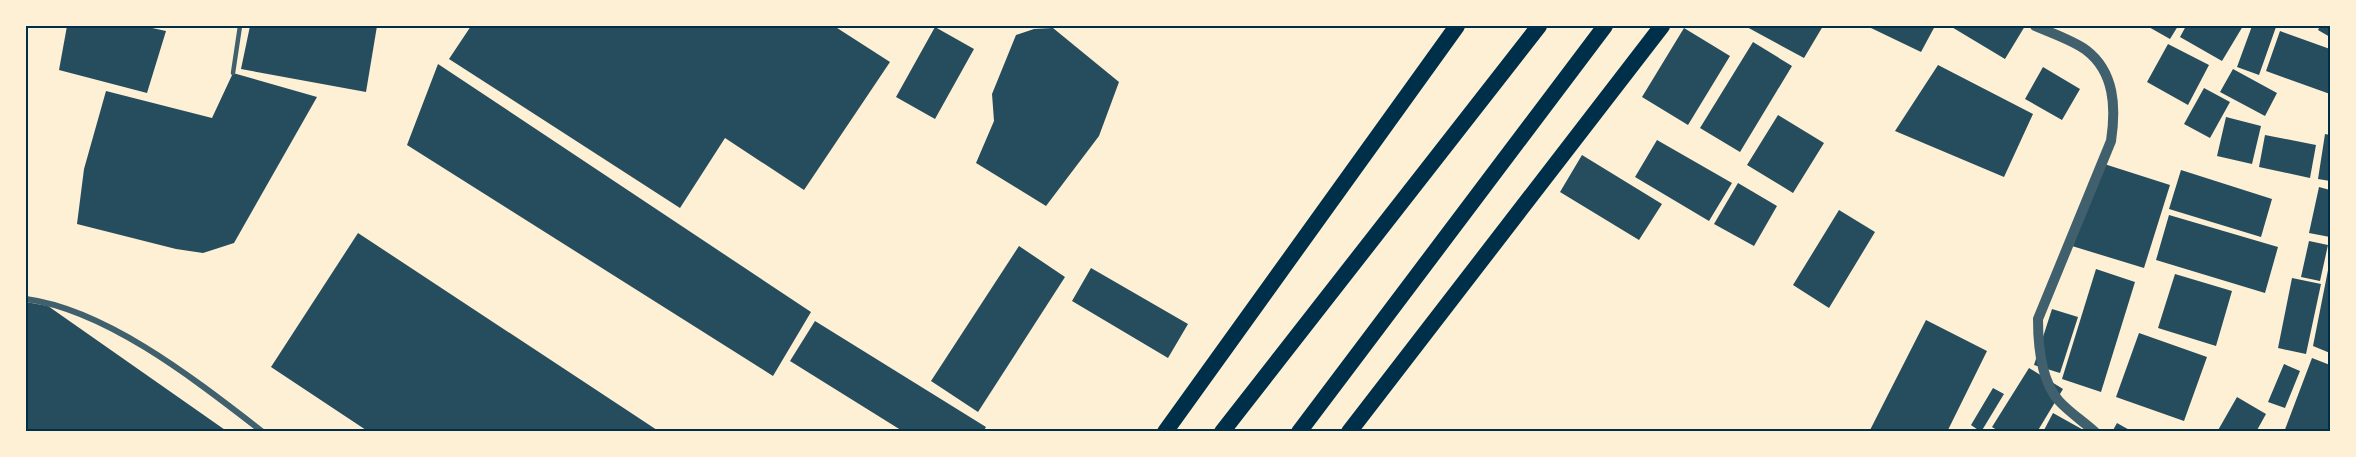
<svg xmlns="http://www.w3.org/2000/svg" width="2356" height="457" viewBox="0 0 2356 457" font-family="Roboto,sans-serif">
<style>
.building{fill:#264d5e}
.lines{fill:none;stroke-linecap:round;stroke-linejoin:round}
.service{stroke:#3f606c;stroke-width:4.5}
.minor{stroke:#3f606c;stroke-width:6}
.tertiary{stroke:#3f606c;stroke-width:10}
.trunk{stroke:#003049;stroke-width:16}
.neatline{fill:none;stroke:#003049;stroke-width:2}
</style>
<rect width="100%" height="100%" fill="#fdf0d5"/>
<path class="building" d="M67,26H143L166,31L147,93L59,70Z
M250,26H377L366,92L241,69Z
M471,26H834L890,62L804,190L725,138L680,208L449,59Z
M1745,26H1823L1804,58Z
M1872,26H1935L1921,52L1871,28Z
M1950,26H2025L2005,59Z
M2147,26H2178L2170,39Z
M2186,26H2243L2222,61L2180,37Z
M2252,26L2276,27L2259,75L2237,67Z
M2320,26H2330V37L2318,30Z
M935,27L974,49L935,119L896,97Z
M1053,28L1119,82L1099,136L1046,206L976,163L994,121L992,94L1016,35L1034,29Z
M1684,28L1730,56L1688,125L1642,97Z
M2280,31L2330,49V94L2266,71Z
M1753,42L1792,66L1740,152L1700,128Z
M2168,44L2209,65L2188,105L2147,82Z
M438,64L811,312L773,376L407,145Z
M1938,65L2033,114L2004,177L1895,131Z
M2043,67L2080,89L2062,120L2025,99Z
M2233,69L2277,93L2265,116L2220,92Z
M233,73L317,97L234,243L203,253L176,249L77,224L84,169L106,91L212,118Z
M2204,88L2230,102L2210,138L2184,124Z
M1778,115L1824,143L1793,193L1747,165Z
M2226,117L2261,126L2252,164L2217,156Z
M2325,134L2330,135V181L2318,179Z
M2265,135L2316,145L2310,178L2259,167Z
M1657,140L1732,183L1709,221L1635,177Z
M1582,155L1662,204L1639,240L1560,192Z
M2098,162L2170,185L2144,268L2072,246Z
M2181,170L2272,199L2261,237L2169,209Z
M1738,183L1777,206L1754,246L1714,224Z
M2319,187L2330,190V237L2309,233Z
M1839,210L1875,232L1829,308L1793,285Z
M2169,215L2278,247L2265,293L2156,260Z
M358,233L660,432H369L271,367Z
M2309,241L2328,245L2320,281L2301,277Z
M1019,246L1065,277L978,412L931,381Z
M2329,265H2330V353L2313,346Z
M1091,268L1188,324L1168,358L1072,301Z
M2096,269L2135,282L2101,392L2062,379Z
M2175,274L2232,291L2216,346L2158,328Z
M2292,278L2321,284L2306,354L2278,348Z
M26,302L48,306L228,432H26Z
M2052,309L2078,317L2060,373L2034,365Z
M1926,320L1987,351L1947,432H1869Z
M815,321L986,427L983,432H904L790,361Z
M2139,333L2207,357L2184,421L2116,397Z
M2312,358L2330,365V432H2284Z
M2284,364L2300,371L2285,408L2268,402Z
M2029,368L2063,389L2037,432H2000L1992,427Z
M1993,388L2004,394L1981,432L1971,425Z
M2237,397L2266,414L2256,432H2217Z
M2053,413L2087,432H2043Z
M2117,423L2133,432H2112Z"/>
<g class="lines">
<path class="service" d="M233,73L240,26"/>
<path class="minor" d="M26,299C108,310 198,382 263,432"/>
<path class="tertiary" d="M2035,26C2051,33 2072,40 2086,50C2115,72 2116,108 2111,141L2038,319C2038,344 2041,381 2059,401C2069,412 2084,422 2095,432"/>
<path class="trunk" d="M1165,432L1457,26
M1222,432L1539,26
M1299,432L1605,26
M1349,432L1662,26"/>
</g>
<rect width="2356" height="457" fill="none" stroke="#fdf0d5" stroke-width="54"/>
<rect x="27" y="27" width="2302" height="403" class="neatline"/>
</svg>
